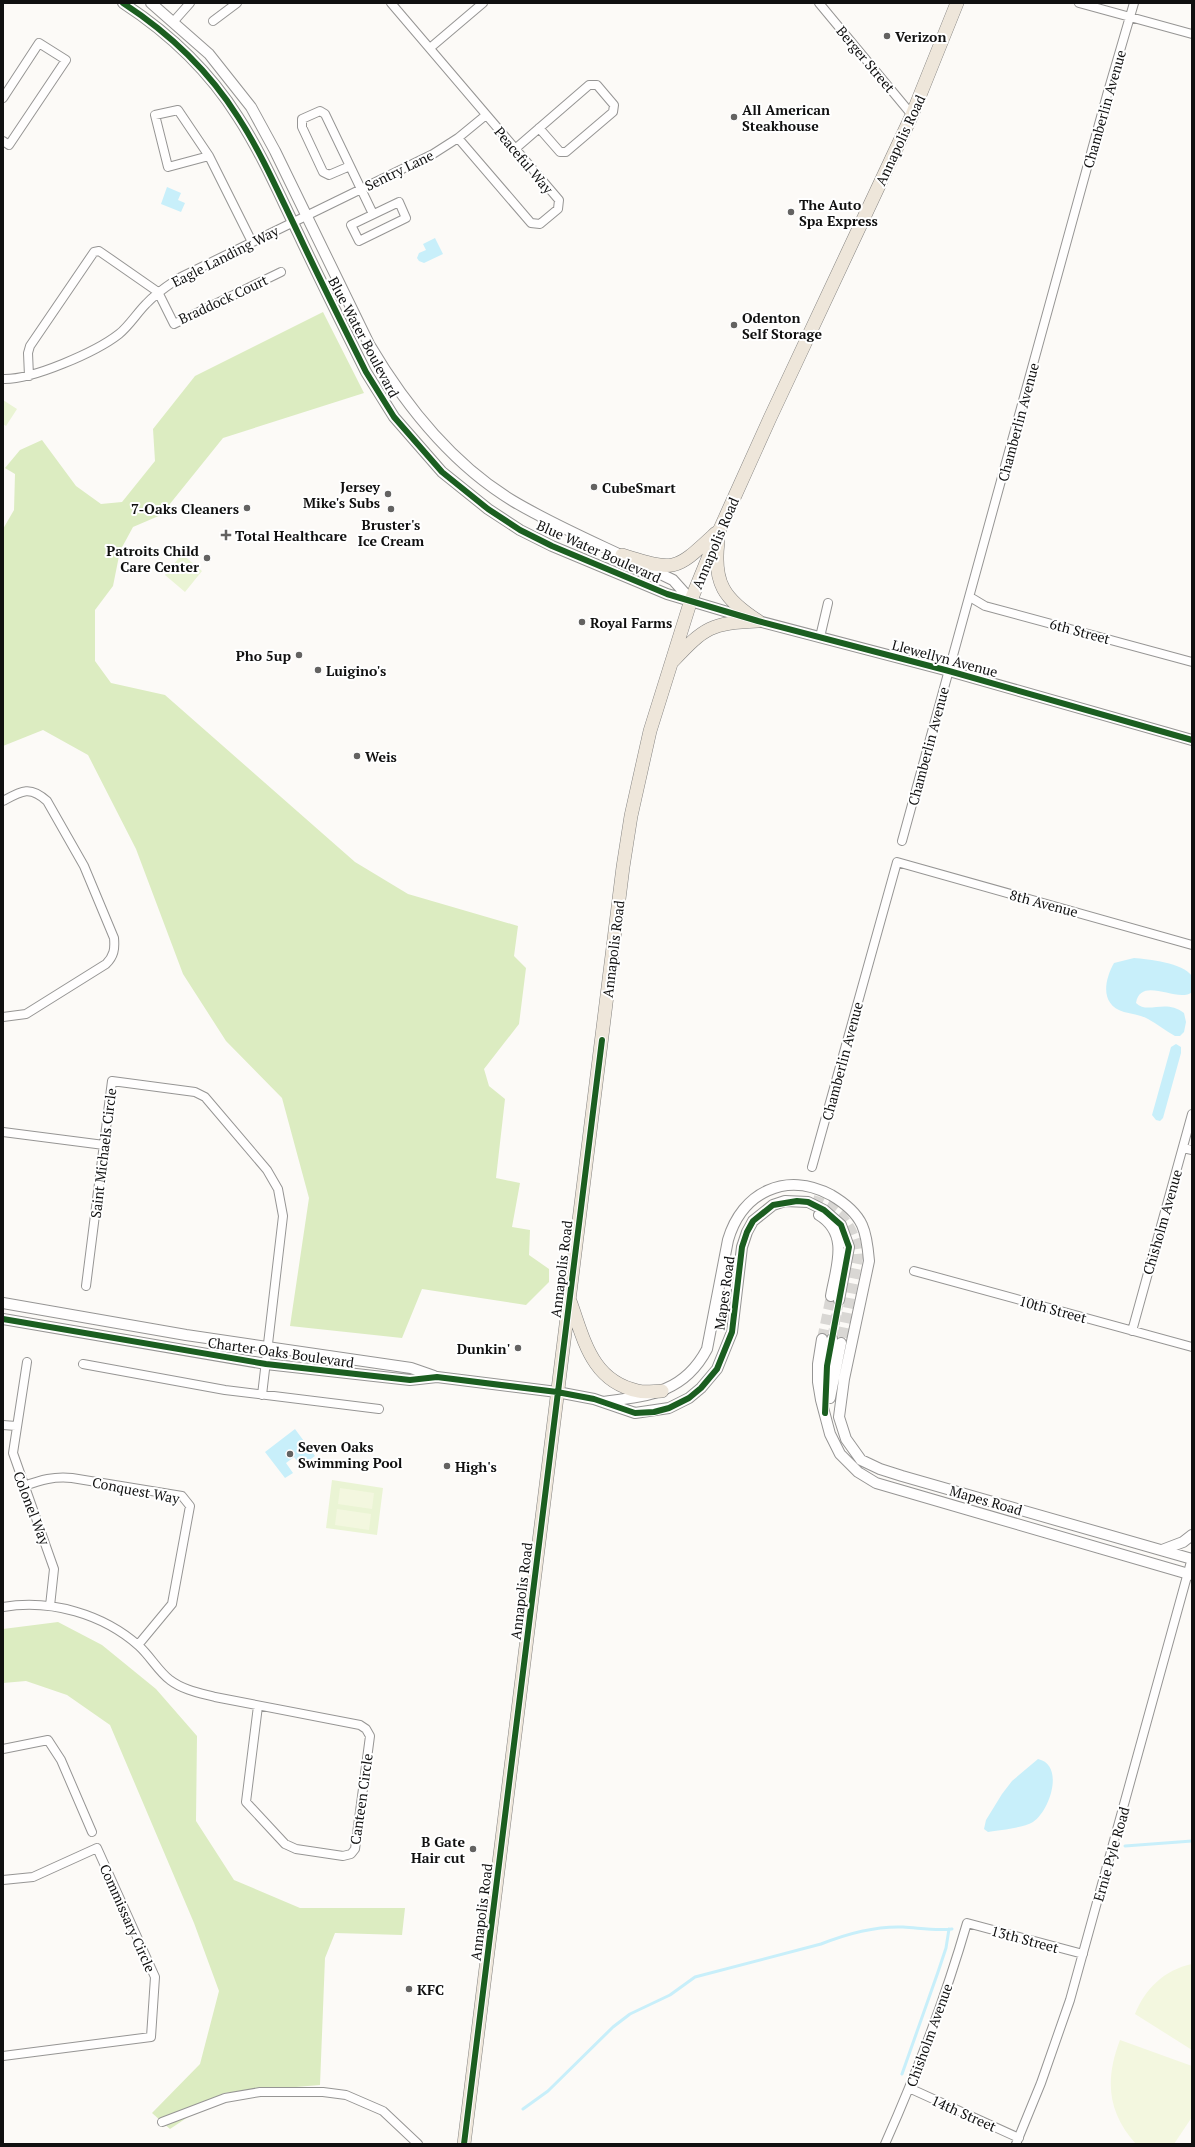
<svg xmlns="http://www.w3.org/2000/svg" width="1195" height="2147" viewBox="0 0 1195 2147" font-family="'PT Serif',serif">
<style>
.green{fill:#eaf4d4}
.forest{fill:#dcecc1}
.pitch{fill:#f3f7df}
.water{fill:#c8effa}
.lines{fill:none;stroke-linecap:round;stroke-linejoin:round}
.stream{stroke:#c8effa;stroke-width:3}
.tertiary-tunnel{stroke:#d9d7d4;stroke-width:10;stroke-dasharray:10 5;stroke-linecap:butt}
.minor-casing{stroke:#969594;stroke-width:10}
.tertiary-casing{stroke:#969594;stroke-width:12}
.primary-casing{stroke:#848381;stroke-width:14}
.minor{stroke:#fffefe;stroke-width:8}
.tertiary{stroke:#fffefe;stroke-width:10}
.primary{stroke:#eee6da;stroke-width:13}
.cycleway-casing{stroke:#fff;stroke-width:8}
.cycleway{stroke:#1b5e20;stroke-width:6}
.poi-dot{fill:#636261;stroke:#fff;stroke-width:1.5}
.labels{text-anchor:middle;dominant-baseline:central;stroke-width:4;stroke-linejoin:round;paint-order:stroke}
.poi-label{font-size:14px;font-weight:bold;fill:#101010;stroke:#fff;text-anchor:start}
.street-label{font-size:14px;fill:#101010;stroke:#fff}
</style>
<rect width="100%" height="100%" fill="#fcfaf7"/>
<path class="green" d="M3,400L17,409L6,426L3,424Z
M182,554L202,571L185,592L165,575Z
M332,1480L383,1488L377,1535L326,1528Z"/>
<path class="forest" d="M323,312L364,393L223,438L161,515L133,527L120,551L113,586L95,610V661L111,683L165,695L355,862L408,894L518,926L514,956L526,968L519,1024L484,1069L489,1086L505,1099L496,1178L520,1183L512,1227L530,1230L529,1255L549,1269V1282L526,1305L422,1289L402,1338L290,1326L309,1198L282,1098L226,1041L183,974L136,849L88,755L43,730L3,746V529L14,510L15,474L5,468L20,450L42,440L76,486L101,504L122,502L155,461L153,429L195,376Z
M58,1622L102,1645L156,1689L197,1736L196,1821L234,1880L300,1908H405L402,1935L335,1933L325,1958L320,2085L224,2093L170,2129L152,2113L200,2064L219,1991L194,1923L110,1725L67,1695L26,1681L3,1683V1629Z"/>
<path class="pitch" d="M340,1488L374,1493L372,1509L338,1504Z
M337,1509L371,1514L369,1530L335,1525Z
M1192,1964V2050L1135,2014C1145,1989 1164,1970 1192,1964Z
M1120,2040L1192,2066V2117L1174,2144H1136C1107,2112 1105,2079 1120,2040Z"/>
<path class="water" d="M167,187L181,193L178,200L185,203L181,212L161,204Z
M435,238L443,254L424,263L419,261L417,258L419,253L426,250L423,244Z
M1134,958C1148,959 1183,963 1192,976V992C1178,1004 1141,975 1136,1003C1148,1015 1165,998 1184,1013L1186,1022L1184,1032L1180,1036H1175C1166,1031 1157,1024 1148,1019C1141,1015 1132,1014 1124,1012C1100,1005 1104,981 1114,963Z
M1176,1044L1181,1047V1053L1163,1118L1160,1121L1156,1120L1152,1115L1171,1047Z
M295,1429L315,1456L301,1466L294,1457L286,1463L293,1473L285,1478L265,1452Z
M1038,1759C1065,1765 1050,1811 1033,1822C1023,1828 1000,1830 988,1832L984,1829L986,1820L1002,1794L1012,1781Z"/>
<g class="lines">
<path class="stream" d="M1125,1846L1192,1841
M902,2074L938,1972L946,1948L949,1929
M523,2109L548,2091L613,2027L630,2014L670,1995L695,1977L821,1944C846,1934 876,1926 903,1927C920,1928 935,1931 952,1929"/>
<path class="tertiary-tunnel" d="M813,1200C841,1207 857,1230 858,1258L841,1343
M822,1339L831,1296
M832,1339L839,1300"/>
<defs>
<path id="minor" d="M391,3L559,200L558,209L540,224L531,223L458,138
M819,3L912,115
M1079,3L1192,34
M174,21L190,3
M213,21L237,3
M430,48L483,3
M3,98L39,43L66,60L9,145L3,141
M515,149L589,85H597L614,105L613,112L566,152H560L539,128
M209,156L168,167L155,115L178,110L209,156L252,242
M350,166L329,175L323,172L302,127V119L320,111L325,114L373,214
M399,202L406,218L359,241L351,225Z
M29,376L28,353L30,346L94,252L99,251L158,292L174,324L281,272
M3,379C32,380 96,352 119,334C129,326 137,313 146,304C156,293 167,286 179,278L433,154L458,138L486,115
M970,597L985,606L1192,662
M820,637L828,603
M3,801C21,791 30,785 47,801L84,866L114,938C115,949 114,956 106,964L26,1014L3,1017
M902,841L1107,95L1134,3
M3,1132L104,1145
M1183,1148L1192,1150
M812,1167L897,862L1192,945
M914,1271L1192,1347
M86,1286L112,1081L195,1092L205,1097L267,1170L278,1189L283,1216L262,1395
M1132,1331L1192,1114
M27,1362L13,1453L54,1569L50,1606
M83,1364L225,1390L379,1409
M3,1425L16,1426
M24,1486C41,1480 54,1476 72,1478L182,1496L190,1506L172,1604L138,1645
M3,1607C51,1599 103,1614 139,1646C150,1656 159,1672 170,1680C183,1690 200,1693 215,1697L360,1725L366,1729L370,1736L355,1849L351,1854L343,1856L296,1849L285,1844L246,1802L258,1706
M3,1749L48,1740L61,1760L92,1832
M3,1880L33,1877L97,1848L155,1977L151,2037L3,2056
M909,2088L1019,2138
M162,2122L225,2098L260,2092H323L346,2095L383,2111L418,2144
M885,2144C917,2072 945,1999 967,1923L1083,1954
M1016,2144L1041,2083L1070,2000L1192,1558"/>
<path id="tertiary" d="M123,3C169,33 209,71 238,117C262,154 279,194 298,233C320,280 343,326 366,372L394,417L442,472L488,509L520,530L552,546L667,594L758,621L949,671L1192,740
M151,3L209,54L251,107L275,151L369,344C405,405 452,464 513,501C550,523 589,540 627,558
M642,565L673,580L691,600
M819,1215C850,1234 836,1267 831,1296
M3,1303L186,1335L411,1368L434,1376
M3,1319L266,1364L410,1380L437,1377L557,1392L594,1399L635,1413L669,1408L689,1398L701,1388L717,1369L732,1332L742,1247L747,1232L753,1221L773,1205L785,1201L808,1202L824,1210L841,1225L849,1247L839,1300
M822,1339L818,1364V1382L821,1400L830,1434L840,1454L858,1472L876,1483L1192,1575
M830,1398L841,1343
M825,1399L827,1366L832,1339
M603,1402C648,1396 684,1393 707,1349L728,1240C742,1192 786,1171 831,1195C843,1202 856,1212 862,1225C867,1236 868,1249 869,1261L844,1379L839,1417L846,1439L861,1460L880,1469L902,1476L1192,1559
M1162,1550L1183,1542L1192,1535"/>
<path id="primary" d="M718,542C713,583 724,599 758,621
M622,555C676,572 675,571 716,533
M673,661C705,627 711,623 758,621
M570,1301C584,1339 591,1381 638,1391C645,1393 655,1391 662,1391
M464,2144L623,867L631,816L650,731L691,600L720,529L770,418L912,115L957,3"/>
</defs>
<use href="#minor" class="minor-casing"/>
<use href="#tertiary" class="tertiary-casing"/>
<use href="#primary" class="primary-casing"/>
<use href="#minor" class="minor"/>
<use href="#tertiary" class="tertiary"/>
<use href="#primary" class="primary"/>
<defs>
<path id="cycleway" d="M123,3C169,33 209,71 238,117C262,154 279,194 298,233C320,280 343,326 366,372L394,417L442,472L488,509L520,530L552,546L667,594L758,621L949,671L1192,740
M3,1319L266,1364L410,1380L437,1377L557,1392L594,1399L635,1413L654,1412L669,1408L689,1398L701,1388L717,1369L732,1332L742,1247L747,1232L753,1221L773,1205L797,1201L808,1202L824,1210L841,1225L849,1247L827,1366L825,1413
M464,2144L602,1040"/>
</defs>
<use href="#cycleway" class="cycleway-casing"/>
<use href="#cycleway" class="cycleway"/>
</g>
<g class="poi-dot">
<circle cx="887" cy="36" r="4"/>
<circle cx="734" cy="117" r="4"/>
<circle cx="791" cy="212" r="4"/>
<circle cx="734" cy="325" r="4"/>
<circle cx="594" cy="487" r="4"/>
<circle cx="388" cy="494" r="4"/>
<circle cx="247" cy="508" r="4"/>
<circle cx="391" cy="509" r="4"/>
<path d="M224 529h4v4h4v4h-4v4h-4v-4h-4v-4h4z"/>
<circle cx="207" cy="558" r="4"/>
<circle cx="582" cy="622" r="4"/>
<circle cx="299" cy="655" r="4"/>
<circle cx="318" cy="670" r="4"/>
<circle cx="357" cy="756" r="4"/>
<circle cx="518" cy="1348" r="4"/>
<circle cx="290" cy="1454" r="4"/>
<circle cx="447" cy="1466" r="4"/>
<circle cx="473" cy="1849" r="4"/>
<circle cx="409" cy="1989" r="4"/>
</g>
<g class="labels">
<g class="poi-label">
<text x="895" y="36">Verizon</text>
<text x="742" y="109">All American<tspan x="742" dy="16">Steakhouse</tspan></text>
<text x="799" y="204">The Auto<tspan x="799" dy="16">Spa Express</tspan></text>
<text x="742" y="317">Odenton<tspan x="742" dy="16">Self Storage</tspan></text>
<text x="380" y="486" text-anchor="end">Jersey<tspan x="380" dy="16">Mike's Subs</tspan></text>
<text x="602" y="487">CubeSmart</text>
<text x="239" y="508" text-anchor="end">7-Oaks Cleaners</text>
<text x="391" y="524" text-anchor="middle">Bruster's<tspan x="391" dy="16">Ice Cream</tspan></text>
<text x="235" y="535">Total Healthcare</text>
<text x="199" y="550" text-anchor="end">Patroits Child<tspan x="199" dy="16">Care Center</tspan></text>
<text x="590" y="622">Royal Farms</text>
<text x="291" y="655" text-anchor="end">Pho 5up</text>
<text x="326" y="670">Luigino's</text>
<text x="365" y="756">Weis</text>
<text x="510" y="1348" text-anchor="end">Dunkin'</text>
<text x="298" y="1446">Seven Oaks<tspan x="298" dy="16">Swimming Pool</tspan></text>
<text x="455" y="1466">High's</text>
<text x="465" y="1841" text-anchor="end">B Gate<tspan x="465" dy="16">Hair cut</tspan></text>
<text x="417" y="1989">KFC</text>
</g>
<g class="street-label">
<text transform="translate(866 59) rotate(50)">Berger Street</text>
<text transform="translate(1104 109) rotate(-74)">Chamberlin Avenue</text>
<text transform="translate(900 140) rotate(-65)">Annapolis Road</text>
<text transform="translate(524 160) rotate(50)">Peaceful Way</text>
<text transform="translate(399 170) rotate(-26)">Sentry Lane</text>
<text transform="translate(225 256) rotate(-27)">Eagle Landing Way</text>
<text transform="translate(223 299) rotate(-25)">Braddock Court</text>
<text transform="translate(364 337) rotate(62)">Blue Water Boulevard</text>
<text transform="translate(1018 422) rotate(-75)">Chamberlin Avenue</text>
<text transform="translate(715 543) rotate(-67)">Annapolis Road</text>
<text transform="translate(599 551) rotate(24)">Blue Water Boulevard</text>
<text transform="translate(1080 631) rotate(15)">6th Street</text>
<text transform="translate(945 658) rotate(15)">Llewellyn Avenue</text>
<text transform="translate(928 746) rotate(-75)">Chamberlin Avenue</text>
<text transform="translate(1044 903) rotate(15)">8th Avenue</text>
<text transform="translate(613 949) rotate(-83)">Annapolis Road</text>
<text transform="translate(842 1061) rotate(-75)">Chamberlin Avenue</text>
<text transform="translate(103 1153) rotate(-83)">Saint Michaels Circle</text>
<text transform="translate(1162 1222) rotate(-74)">Chisholm Avenue</text>
<text transform="translate(561 1269) rotate(-83)">Annapolis Road</text>
<text transform="translate(724 1293) rotate(-82)">Mapes Road</text>
<text transform="translate(1053 1309) rotate(15)">10th Street</text>
<text transform="translate(281 1352) rotate(8)">Charter Oaks Boulevard</text>
<text transform="translate(136 1490) rotate(11)">Conquest Way</text>
<text transform="translate(986 1500) rotate(16)">Mapes Road</text>
<text transform="translate(32 1508) rotate(69)">Colonel Way</text>
<text transform="translate(521 1591) rotate(-83)">Annapolis Road</text>
<text transform="translate(361 1799) rotate(-82)">Canteen Circle</text>
<text transform="translate(1111 1854) rotate(-74)">Ernie Pyle Road</text>
<text transform="translate(481 1912) rotate(-83)">Annapolis Road</text>
<text transform="translate(128 1918) rotate(66)">Commissary Circle</text>
<text transform="translate(1025 1939) rotate(15)">13th Street</text>
<text transform="translate(929 2035) rotate(-70)">Chisholm Avenue</text>
<text transform="translate(964 2113) rotate(24)">14th Street</text>
</g>
</g>
<rect width="1195" height="2147" fill="none" stroke="#101010" stroke-width="8"/>
</svg>
